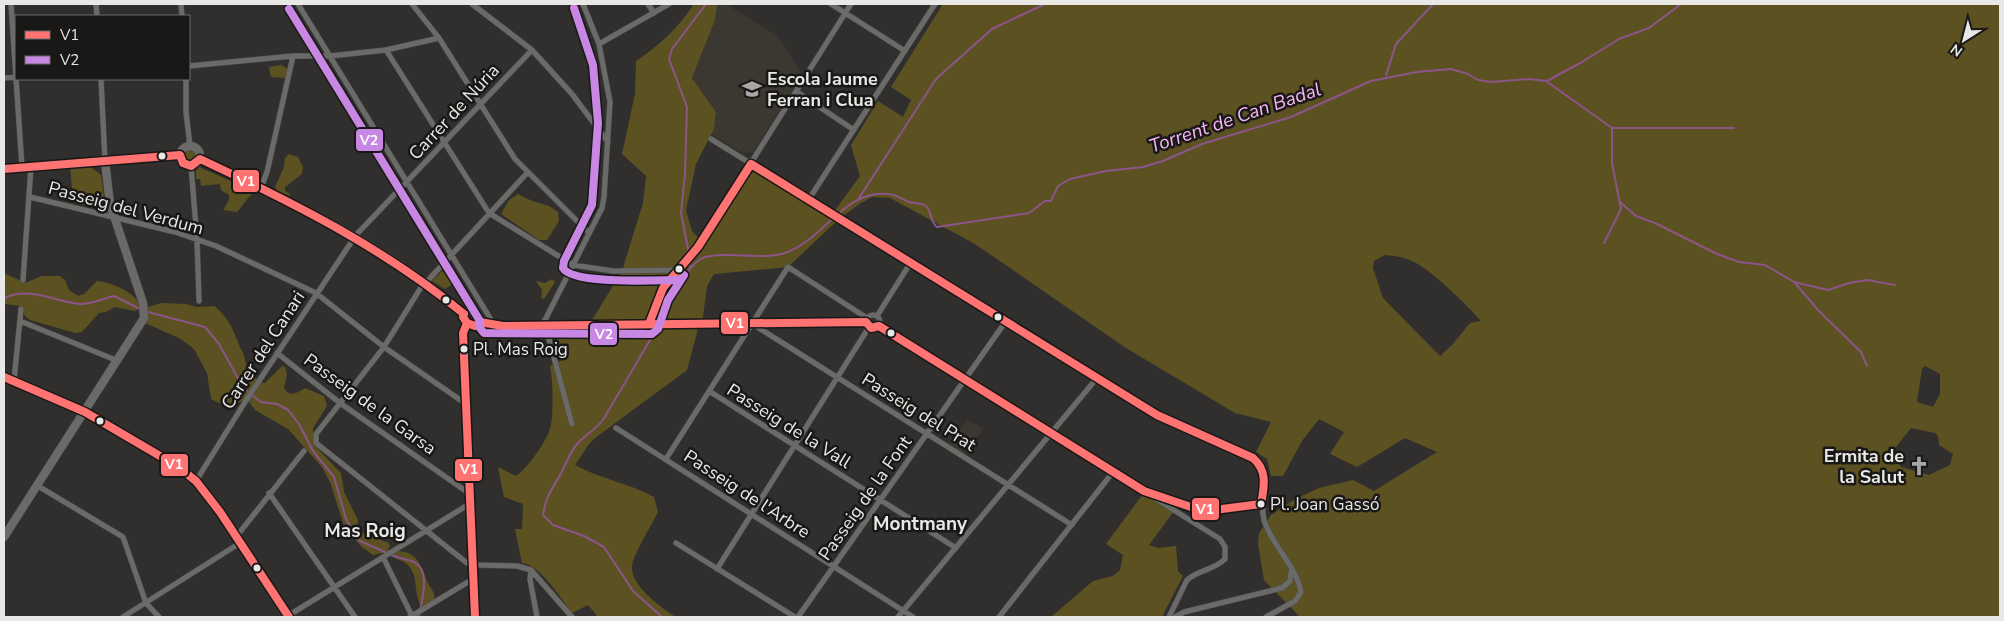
<svg xmlns="http://www.w3.org/2000/svg" width="2004" height="621" viewBox="0 0 2004 621" font-family="'Nunito Sans',sans-serif">
<style>
.built{fill:#3a3830}
.green{fill:#5c5221;fill-rule:evenodd}
.lines{fill:none;stroke-linecap:round;stroke-linejoin:round}
.stream{stroke:#8b558a;stroke-width:2}
.street-casing{stroke:#4e4e4c;stroke-width:6}
.secondary-casing{stroke:#4e4e4c;stroke-width:9}
.street{stroke:#6a6a69;stroke-width:5}
.secondary{stroke:#6a6a69;stroke-width:8}
.bus-1-casing{stroke:#191817;stroke-width:11}
.bus-2-casing{stroke:#191817;stroke-width:11}
.bus-1{stroke:#ff7373;stroke-width:8}
.bus-2{stroke:#c787e3;stroke-width:8}
.bus-dot{fill:#e8e8e6;stroke:#191817;stroke-width:2}
.labels{text-anchor:middle;dominant-baseline:central;stroke-width:5;stroke-linejoin:round;paint-order:stroke}
.bus-label{font-size:17px;fill:#e8e8e6;stroke:#191817;text-anchor:start}
.poi-label{font-size:18px;font-weight:bold;fill:#e8e8e6;stroke:#191817;text-anchor:start}
.street-label{font-size:18px;fill:#e8e8e6;stroke:#191817}
.water-label{font-size:19px;font-style:italic;fill:#f7b5f5;stroke:#191817}
.neighbourhood-label{font-size:19px;font-weight:bold;fill:#e8e8e6;stroke:#191817}
.line-badge{stroke:#191817;stroke-width:2}
.badge-label{font-size:14px;text-anchor:middle;font-weight:bold;fill:#fff}
</style>
<rect width="100%" height="100%" fill="#302f2e"/>
<path class="built" d="M717,4H726L778,36L802,75L753,152L743,153L711,134L714,129L716,112L692,78L715,20Z
M967,419L983,429L965,454L949,444Z"/>
<path class="green" d="M694,4H717L715,20L692,78L716,112L714,129L696,164L686,210L692,231L704,244L752,171L827,216L836,209L860,176L851,145L878,101L903,117L911,100L891,87L943,4H2000V617H1300L1264,580L1258,544L1259,533L1271,515L1295,499L1319,488L1353,480L1374,491L1437,452L1405,438L1357,467L1330,454L1344,432L1319,419L1302,441L1283,476H1271L1267,459L1256,452L1271,422L1235,413L1126,348L975,244L890,198L872,197L861,203L840,218L788,267L714,274L707,286L702,324L698,329L687,370L595,438L589,444L575,465C600,479 629,483 654,497L658,512C651,526 638,547 633,561C625,583 662,608 676,617H598L588,605L572,613C561,599 541,565 522,563L515,529H522L523,504L504,497L498,467L516,476C527,469 546,442 550,429C554,416 553,379 550,366L562,360L555,332L557,330H586L622,271L643,203L646,176L622,154L635,94L636,61C660,45 677,29 694,4ZM1385,255C1395,256 1404,257 1412,261C1431,269 1468,306 1481,321L1470,323L1452,345L1440,356L1383,298L1373,268L1374,261ZM1925,366L1940,374V394L1933,407L1917,402L1922,369ZM1911,428L1935,433L1938,436L1939,445L1953,454L1950,465L1929,475L1901,467L1892,452Z
M281,65L288,69L286,78L271,77L269,67Z
M185 155a6 6 0 1 1 12 0a6 6 0 1 1-12 0Z
M289,154L298,157L303,167L302,174L285,187V191L291,195L290,196L277,191L275,187L284,167L285,158Z
M70,165L92,168L101,175L106,210L73,202Z
M200,167L201,168L254,191L237,212L223,210L229,200V195L221,190L220,184L201,186L200,179H196V171Z
M518,194L532,201L549,206L558,212L559,221L547,240H539L501,214L509,200Z
M450,263L456,273L451,285L445,289L432,281Z
M4,273L25,283L42,276H60L65,280L69,290L78,296L84,294L97,281C111,282 138,293 141,308L135,311L115,307L106,312L99,313L82,332L75,333L30,320L25,316L21,306L4,304Z
M552,279L555,282L544,299L541,298L542,290L536,281L545,283Z
M161,303L186,304L197,307L214,306C232,319 235,338 244,355C245,359 245,363 247,366C251,372 255,375 258,382L265,383L282,366L285,367L287,374L284,388C290,398 297,393 305,388L324,396L327,406L313,428L314,445L341,473L344,492L358,520L357,527L364,534L389,543L390,546L387,552L373,555L362,547L345,529L330,482L322,467L288,429L255,410L247,399L227,407L211,399L207,373L194,349L181,339L145,323L148,307Z
M1143,494L1174,511L1149,545L1159,548L1176,546L1178,571L1183,576L1162,617H1051L1093,581L1113,576L1120,570L1123,555L1106,544Z
M397,551C418,551 421,567 428,583C432,590 437,595 433,602L421,606C413,591 419,577 408,565C403,559 396,561 392,555Z"/>
<g class="lines">
<path class="stream" d="M1386,75L1396,44L1433,4
M1547,81L1582,62L1619,39L1649,28L1681,4
M859,198L936,79L992,29L1045,4
M1620,202L1636,216L1655,223L1717,254L1739,262L1765,265L1794,282L1828,290L1849,283L1867,280L1895,285
M1604,243L1621,209L1612,163V128
M689,254L681,213L685,174L687,107L669,59L672,49L706,4
M689,259L690,269
M1794,282L1819,311L1861,352L1867,366
M4,298C32,286 54,302 80,304C93,304 102,299 114,296L140,309
M148,312L205,327L219,344L244,389L261,402L277,404L288,410L299,424L313,451L334,477L346,519L352,530L360,541L387,553
M661,321C669,305 684,270 699,260C715,249 763,261 785,253C824,240 844,189 888,194C896,194 903,200 909,202C915,204 923,202 927,207C932,213 930,222 937,227L1029,213L1045,201H1051L1058,186L1070,179L1106,171L1143,167L1163,161L1202,144L1291,117L1371,81L1417,72L1451,69L1468,74L1478,80L1491,82L1529,79L1546,81L1612,128H1734
M657,328L603,420C595,430 585,435 577,444C569,453 566,465 560,475C551,491 546,496 543,515L553,525L584,536L604,547L633,591L662,617
M391,555C398,558 407,559 414,562C432,571 421,602 419,617"/>
<defs>
<path id="street" d="M11,4L22,167
M96,4L97,16
M181,4L182,16
M298,4L490,318V325
M412,4L439,38L515,159L589,233
M472,4L532,50L572,94L608,142
M648,4L654,13
M831,4L905,51
M599,44L669,4
M386,50L489,213L573,265L613,271L676,270
M189,66L293,56H330L386,50L439,38
M4,78L16,77
M101,79L105,161
M186,79V112L190,146
M797,92L854,130
M711,139L1157,415L1261,463C1269,479 1259,501 1264,520C1271,544 1297,567 1301,592L1295,601L1266,617
M191,166L197,239L199,301
M528,172L420,289L384,347L316,434V443L467,563L473,565L517,566L531,570L572,617
M261,188L267,172L293,56
M30,197L175,232L216,246L316,293L384,347L466,404
M809,199L935,4
M23,280L31,167
M866 322a7 7 0 1 1 14 0a7 7 0 1 1-14 0Z
M877,316L911,262
M20,321L118,361
M751,323L1072,525
M649,324L655,304L663,288L698,247L851,4
M879,326L1144,491L1191,507L1214,510L1261,504
M277,353L340,403L470,494
M4,377L85,412L177,466L196,481L220,512L289,617
M14,381L21,309
M709,391L956,548
M572,424L549,339L540,326L545,320L602,208L604,197L610,102L599,44L583,4
M616,428L913,617
M666,459L788,267L867,318
M196,481L245,402L356,235L532,50
M38,486L123,537L146,603L159,617
M269,493L355,617
M1153,497L1220,539L1225,547V559C1214,570 1198,570 1187,580L1169,617
M236,537L304,451
M676,543L795,617
M383,557L412,616
M717,569L869,327
M531,570L530,579L537,617
M123,617L240,543
M286,617L471,503
M410,617L473,579
M798,617L1006,321
M898,617L1097,378
M999,617L1113,472
M1175,617L1184,612L1282,588L1290,581L1291,572"/>
<path id="secondary" d="M180 156a10 10 0 1 1 20 0a10 10 0 1 1-20 0Z
M200,159C294,203 385,245 464,314
M4,169L180,155
M464,314L463,317L467,323L475,326L480,322L503,326L866,322
M464,314L468,311C474,310 480,315 480,322
M467,323L463,333L475,617
M4,537L144,318L143,303L110,204L105,161"/>
</defs>
<use href="#street" class="street-casing"/>
<use href="#secondary" class="secondary-casing"/>
<use href="#street" class="street"/>
<use href="#secondary" class="secondary"/>
<defs>
<path id="bus-1" d="M4,169L180,155L183,163L191,166L200,159C294,203 384,248 464,314
M464,314L463,317L467,323L475,326L480,322L503,326L866,322L871,328L879,326L1144,491L1191,507L1214,510L1261,504C1264,487 1268,471 1253,458L1157,415L751,164L698,247L663,288L649,324
M467,323L463,333L475,617
M4,377L85,412L177,466L196,481L220,512L289,617"/>
<path id="bus-2" d="M574,8L593,65L598,123L592,205L564,261L563,268C573,285 656,280 676,280
M289,9L480,321V328L484,333L652,334L658,329L668,300L684,275"/>
</defs>
<use href="#bus-1" class="bus-1-casing"/>
<use href="#bus-2" class="bus-2-casing"/>
<use href="#bus-1" class="bus-1"/>
<use href="#bus-2" class="bus-2"/>
</g>
<defs>
<symbol id="school-bare" viewBox="-9 -9 18 18"><path d="M0-5L7-2L0 1L-7-2ZM-4 1L0 2.5L4 1V4Q0 6-4 4Z" fill="#a8a7a6" stroke="#191817" stroke-width="2.5" paint-order="stroke"/></symbol>
<symbol id="church-bare" viewBox="-9 -9 18 18"><path d="M-1.2-6h2.4v3.5h3.3v2.4h-3.3V6h-2.4V-.1h-3.3v-2.4h3.3Z" fill="#a8a7a6" stroke="#191817" stroke-width="2.5" paint-order="stroke"/></symbol>
</defs>
<g fill-rule="evenodd">
<use href="#school-bare" x="738" y="75" width="28" height="28"/>
<use href="#church-bare" x="1905" y="452" width="28" height="28"/>
</g>
<g class="bus-dot">
<circle cx="162" cy="156" r="4.5"/>
<circle cx="679" cy="269" r="4.5"/>
<circle cx="446" cy="300" r="4.5"/>
<circle cx="998" cy="317" r="4.5"/>
<circle cx="891" cy="333" r="4.5"/>
<circle cx="464" cy="349" r="4.5"/>
<circle cx="100" cy="421" r="4.5"/>
<circle cx="1261" cy="504" r="4.5"/>
<circle cx="257" cy="568" r="4.5"/>
</g>
<g class="labels">
<g class="bus-label">
<text x="473" y="349">Pl. Mas Roig</text>
<text x="1270" y="504">Pl. Joan Gassó</text>
</g>
<g class="poi-label">
<text x="767" y="79">Escola Jaume<tspan x="767" dy="21">Ferran i Clua</tspan></text>
<text x="1904" y="456" text-anchor="end">Ermita de<tspan x="1904" dy="21">la Salut</tspan></text>
</g>
<g class="street-label">
<text transform="translate(454 112) rotate(-47)">Carrer de Núria</text>
<text transform="translate(126 208) rotate(15)">Passeig del Verdum</text>
<text transform="translate(263 350) rotate(-57)">Carrer del Canari</text>
<text transform="translate(370 404) rotate(36)">Passeig de la Garsa</text>
<text transform="translate(919 412) rotate(32)">Passeig del Prat</text>
<text transform="translate(789 426) rotate(32)">Passeig de la Vall</text>
<text transform="translate(747 494) rotate(33)">Passeig de l'Arbre</text>
<text transform="translate(865 498) rotate(-55)">Passeig de la Font</text>
</g>
<g class="water-label">
<text transform="translate(1235 118) rotate(-19)">Torrent de Can Badal</text>
</g>
<g class="neighbourhood-label">
<text x="920" y="524">Montmany</text>
<text x="365" y="531">Mas Roig</text>
</g>
</g>
<g class="line-badge">
<rect x="355" y="128" width="29" height="24" rx="5" fill="#c787e3"/>
<rect x="232" y="169" width="28" height="24" rx="5" fill="#ff7373"/>
<rect x="720" y="311" width="29" height="24" rx="5" fill="#ff7373"/>
<rect x="589" y="322" width="29" height="24" rx="5" fill="#c787e3"/>
<rect x="160" y="453" width="29" height="24" rx="5" fill="#ff7373"/>
<rect x="454" y="458" width="29" height="24" rx="5" fill="#ff7373"/>
<rect x="1191" y="497" width="29" height="24" rx="5" fill="#ff7373"/>
</g>
<g class="badge-label">
<text x="369" y="145">V2</text>
<text x="246" y="186">V1</text>
<text x="735" y="328">V1</text>
<text x="604" y="339">V2</text>
<text x="174" y="469">V1</text>
<text x="469" y="474">V1</text>
<text x="1205" y="514">V1</text>
</g>
<rect width="2004" height="621" fill="none" stroke="#e8e8e6" stroke-width="10"/>
<rect x="15" y="15" width="175" height="65" fill="#191817" stroke="#6c6b6a"/>
<rect x="25" y="31" width="25" height="8" fill="#ff7373" stroke="#6c6b6a"/>
<text x="60" y="40" font-size="15" fill="#e8e8e6">V1</text>
<rect x="25" y="56" width="25" height="8" fill="#c787e3" stroke="#6c6b6a"/>
<text x="60" y="65" font-size="15" fill="#e8e8e6">V2</text>
<g transform="translate(1964 40) rotate(216)" stroke="#191817" stroke-width="4" paint-order="stroke">
<path d="M0-4L9 19L0 12L-9 19Z" fill="#e8e8e6"/>
<text y="-8" font-size="14" font-weight="bold" text-anchor="middle" fill="#e8e8e6">N</text>
</g>
</svg>
